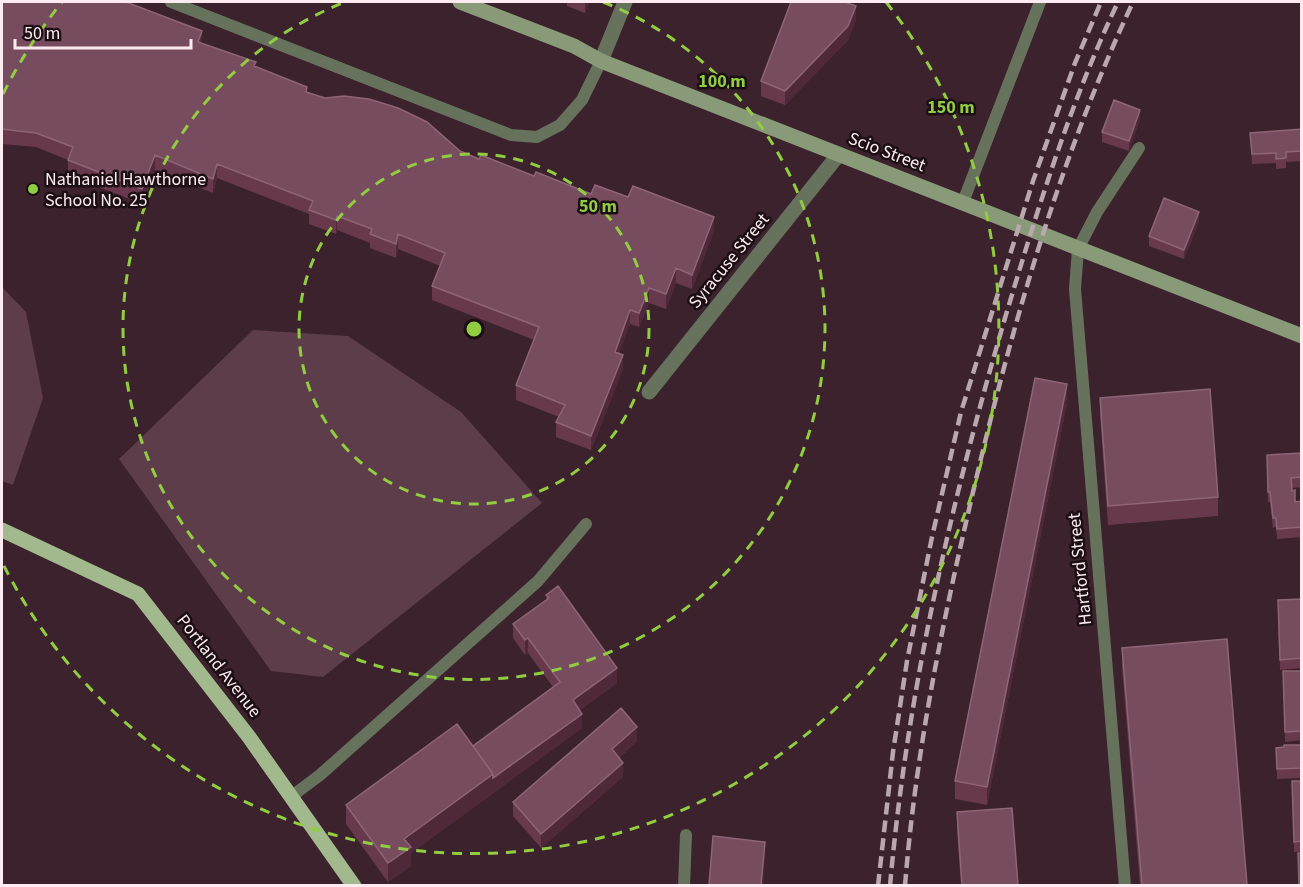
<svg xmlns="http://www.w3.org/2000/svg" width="1303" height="887" viewBox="0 0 1303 887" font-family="'Source Sans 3',sans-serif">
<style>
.green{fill:#5d3d49}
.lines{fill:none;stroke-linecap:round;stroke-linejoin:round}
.lane{stroke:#67725d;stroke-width:12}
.street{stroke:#67725d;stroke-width:15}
.secondary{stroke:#889a78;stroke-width:15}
.primary{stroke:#a2b98d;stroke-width:15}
.rail{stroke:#bba7ae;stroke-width:4.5;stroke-dasharray:12 6;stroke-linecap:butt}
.wall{fill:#68394d}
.shaded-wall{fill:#4f2839}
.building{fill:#784c5f;stroke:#8d6576;stroke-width:1.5}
.ring{fill:none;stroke:#91cd40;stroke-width:3;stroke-dasharray:10 8}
.poi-dot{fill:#91cd40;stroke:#1b0f14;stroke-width:2}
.labels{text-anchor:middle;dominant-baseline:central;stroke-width:5;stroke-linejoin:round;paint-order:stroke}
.street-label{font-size:18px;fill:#fdebf1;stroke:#1b0f14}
.poi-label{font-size:18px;fill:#fdebf1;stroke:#1b0f14;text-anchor:start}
.centre{fill:#91cd40;stroke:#1b0f14;stroke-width:3}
.ring-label{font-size:18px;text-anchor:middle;font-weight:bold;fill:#91cd40;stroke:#1b0f14;stroke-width:5;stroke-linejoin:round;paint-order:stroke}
</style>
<rect width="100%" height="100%" fill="#3b222c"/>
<path class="green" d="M2,287L26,312L43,398L13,485L2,481Z
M253,330L348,336L461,412L542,503L323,677L271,671L119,459Z"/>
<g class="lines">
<path class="lane" d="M171,2L511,135L537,137L560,125L582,100L601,61
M963,202L1040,2
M292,796L320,775L538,581L586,524
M684,886L686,835
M1125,886C1110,686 1091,488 1075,289L1078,249L1097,212L1139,148"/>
<path class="street" d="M601,61L625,2
M649,392L839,154"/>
<path class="secondary" d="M460,2L574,46L601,61L1302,336"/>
<path class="primary" d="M2,530L138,594L249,737L354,886"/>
<path class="rail" d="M878,886L893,752L907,661L932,537L961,412L1033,181L1075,63L1101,2
M890,886C907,693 951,503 1005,318C1037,211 1070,103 1118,2
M905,886C915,757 941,630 970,505C1010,332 1058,162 1133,2"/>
</g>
<path class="wall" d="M2,2L202,43L256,67L307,92L479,159L714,231L692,289L676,283L666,309L649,303L639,327L630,324L619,353L623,369L591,450L556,437V422L559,417L516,400V385L534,340L432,300V286L440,266L398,249L396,258L370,248V243L337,230L336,234L309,224V214L217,178L213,193L155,170L142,204L68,175V160L36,147L2,144Z
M567,2H589L585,13L567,6Z
M856,20L848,40L785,105L761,96V81Z
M1140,119L1129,151L1102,142V132Z
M1302,129V161L1286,162V168L1276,169V163L1252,164L1250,133Z
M1199,222L1184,259L1149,246V236Z
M1100,398L1218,497V516L1108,525L1100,416Z
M1067,403L987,805L955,799V781Z
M1302,453V487L1292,488L1295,502L1302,501V537L1277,539L1276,527L1273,528L1270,502H1268L1267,455Z
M546,595L617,683L580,710L582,728L411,853V866L388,882L346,824V805L473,746L553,687L528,653L525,655L513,638V624L546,600Z
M1302,599V668L1280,670L1278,600Z
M1122,648L1247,885H1140L1122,667Z
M1283,671H1302V740L1285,742Z
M637,741L619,758L623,777L541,848L513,816V802Z
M1302,745V778L1277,779L1276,748Z
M1302,781V851L1294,852L1292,791Z
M957,812L1018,885H961L957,831Z"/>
<path class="shaded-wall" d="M586,2H589L585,13V3Z
M856,6V20L848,40L785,105V91Z
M202,31V45L198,42Z
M1140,110V119L1129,151V141Z
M155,155V170L142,204V189Z
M217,164V178L213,193V179Z
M1199,212V222L1184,259V250Z
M337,216V230L336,234V220Z
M714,217V231L692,289V275Z
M398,234V249L396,258V244Z
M676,268V283L666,309V294Z
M649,288V303L639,327V313Z
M630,310V324L615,366V352Z
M623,355V369L591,450V436Z
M1067,384V403L987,805V787Z
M528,638V653L525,655V640Z
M617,668V683L573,715V700Z
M582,714V728L493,793V778Z
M637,727V741L612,764V749Z
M623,763V777L541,848V834Z
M493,774V793L411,853V866L388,882V863L404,839Z
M765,842V860L763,885H761Z"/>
<path class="building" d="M2,2H126L202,31L198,42L256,62L254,66L307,87L306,92L325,98L344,96L369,99L398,108L427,122L460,151L479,159L481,155L534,176L536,172L591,194L595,185L628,197L633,186L714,217L692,275L676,268L666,294L649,288L639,313L630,310L615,352L623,355L591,436L556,422L565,405L516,385L539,327L432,286L445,253L398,234L396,244L370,234L372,229L337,216L336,220L309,210L313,201L217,164L213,179L155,155L142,189L68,160L73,147L36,133L2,129Z
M791,2H845L856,6L848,26L785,91L761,81Z
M1114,100L1140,110L1129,141L1102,132Z
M1302,129V151L1286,152V158L1276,159V153L1252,154L1250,133Z
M1164,198L1199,212L1184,250L1149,236Z
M1035,378L1067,384L987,787L955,781Z
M1210,389L1218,497L1108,506L1100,398Z
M1302,453V477L1291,478L1292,491L1295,490V502L1302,501V527L1277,529L1276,518H1273L1270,492H1268L1267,455Z
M558,586L617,668L573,700L582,714L493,778V774L473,746L560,682L528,638L525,640L513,624L549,598L546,595Z
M1302,599V658L1280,660L1278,600Z
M1227,639L1247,885H1142L1122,648Z
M1283,671H1302V731L1285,732Z
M621,708L637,727L612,749L623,763L541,834L513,802Z
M457,724L493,774L404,839L411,847L388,863L346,805Z
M1284,745H1302V768L1277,769L1276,748L1284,747Z
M1292,781H1302V841L1294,842Z
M1012,808L1018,885H962L957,812Z
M713,836L765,842L761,885H709Z
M1298,853H1302V885H1299Z"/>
<g class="ring">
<circle cx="474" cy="329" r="175"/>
<path d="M603 2A351 351 0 1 1 345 2"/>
<path d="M3 94A526 526 0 0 1 62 2M886 2A526 526 0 1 1 3 564"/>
</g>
<circle class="poi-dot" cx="33" cy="189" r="6"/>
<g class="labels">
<g class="street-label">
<text transform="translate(887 152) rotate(21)">Scio Street</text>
<text transform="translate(729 261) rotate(-51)">Syracuse Street</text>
<text transform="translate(1080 569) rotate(-96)">Hartford Street</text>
<text transform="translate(219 666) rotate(52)">Portland Avenue</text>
</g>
<g class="poi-label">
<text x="45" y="179">Nathaniel Hawthorne<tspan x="45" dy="21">School No. 25</tspan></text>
</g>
</g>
<circle cx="474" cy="329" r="9" class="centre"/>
<g class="ring-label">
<text x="722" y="87">100 m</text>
<text x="951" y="113">150 m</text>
<text x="598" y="212">50 m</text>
</g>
<rect width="1303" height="887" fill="none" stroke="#fdebf1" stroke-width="6"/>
<path d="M15 39v9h176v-9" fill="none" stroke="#fdebf1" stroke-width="3"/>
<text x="24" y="39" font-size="18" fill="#fdebf1" stroke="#1b0f14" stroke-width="4.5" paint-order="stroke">50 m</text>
</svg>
